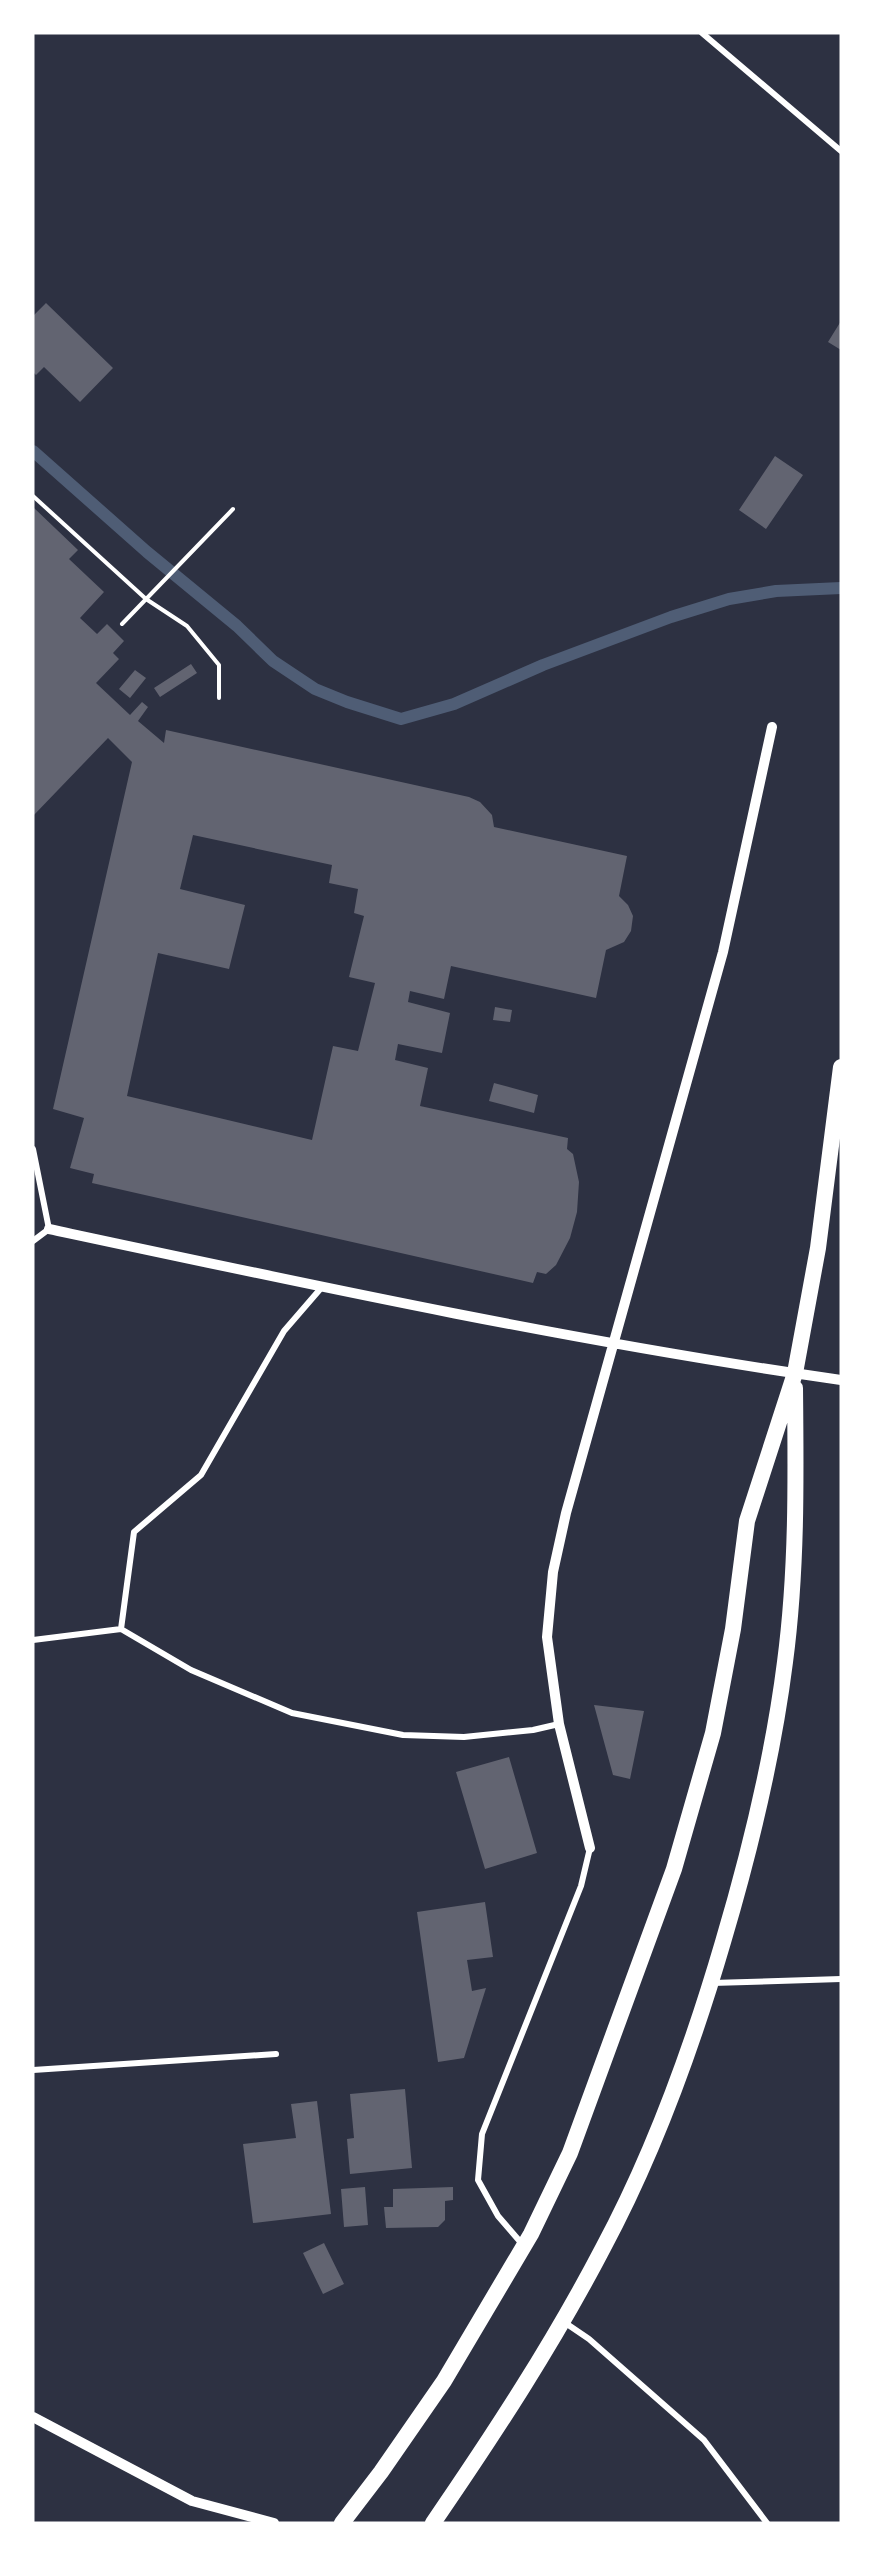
<svg xmlns="http://www.w3.org/2000/svg" width="874" height="2556" viewBox="0 0 874 2556" font-family="'Varela Round',sans-serif">
<style>
.lines{fill:none;stroke-linecap:round;stroke-linejoin:round}
.stream{stroke:#4f5d75;stroke-width:12}
.building{fill:#626471;fill-rule:evenodd}
.path{stroke:#fff;stroke-width:4}
.minor{stroke:#fff;stroke-width:6}
.tertiary{stroke:#fff;stroke-width:10}
.trunk{stroke:#fff;stroke-width:16}
</style>
<rect width="100%" height="100%" fill="#2d3142"/>
<g class="lines">
<path class="stream" d="M33,451L147,552L237,626L273,661L315,689L347,702L401,719L454,704L543,665L671,617L729,599L776,591L841,588"/>
</g>
<path class="building" d="M46,303L113,368L80,402L44,367L36,375L33,372V316Z
M841,321V350L828,342Z
M775,456L803,475L766,529L739,510Z
M33,507L78,550L69,559L104,592L80,618L97,634L107,624L124,641L113,653L119,659L96,683L130,715L142,702L148,707L138,721L164,743L166,730L469,797L480,802L492,815L494,827L627,856L619,896L628,905L633,916L631,931L624,942L606,950L596,998L451,966L444,999L410,991L408,1002L450,1013L442,1053L398,1044L395,1060L428,1068L420,1106L568,1138L567,1149L573,1154L579,1182L577,1212L570,1238L556,1265L546,1274L537,1272L533,1283L92,1183L94,1174L70,1168L84,1118L53,1109L132,762L108,738L33,816ZM193,835L332,865L329,883L358,889L354,913L364,916L349,977L375,983L358,1051L333,1046L312,1140L127,1096L158,953L229,969L245,905L180,889Z
M191,664L197,673L160,697L154,688Z
M135,670L146,678L130,698L119,689Z
M495,1007L512,1010L510,1022L493,1020Z
M494,1083L538,1095L534,1113L489,1101Z
M594,1705L644,1711L630,1779L613,1775Z
M509,1757L537,1853L485,1869L456,1772Z
M485,1902L493,1957L467,1960L472,1991L486,1988L464,2058L438,2062L417,1912Z
M405,2089L412,2168L350,2174L347,2139L354,2138L350,2094Z
M317,2101L331,2214L253,2223L243,2144L296,2138L291,2104Z
M365,2187L368,2225L344,2227L341,2189Z
M453,2187V2200L445,2201V2220L438,2227L386,2228L384,2207H393V2189Z
M324,2243L344,2284L323,2294L303,2253Z"/>
<g class="lines">
<path class="path" d="M33,496L146,599L187,626L219,665V698
M122,624L233,509"/>
<path class="minor" d="M702,33L841,151
M33,1149L49,1229L33,1241
M322,1287L284,1331L201,1475L134,1532L121,1629L191,1670L292,1713L403,1735L464,1737L533,1730L559,1724
M33,1640L121,1629
M712,1983L841,1979
M33,2070L276,2054
M523,2245L498,2216L478,2180L482,2134L581,1886L590,1848
M564,2322L589,2339L704,2440L767,2523"/>
<path class="tertiary" d="M49,1229C311,1285 575,1342 841,1380
M590,1848L559,1724L547,1637L553,1572L566,1513L723,952L772,727
M33,2417L192,2501L274,2523"/>
<path class="trunk" d="M342,2523L381,2472L444,2381L531,2234L570,2153L674,1869L713,1733L733,1629L747,1521L795,1373L818,1248L841,1067
M433,2523C494,2434 553,2344 603,2248C655,2151 692,2048 723,1942C750,1851 773,1757 785,1662C797,1571 796,1480 795,1388"/>
</g>
<rect width="874" height="2556" fill="none" stroke="#ffffff" stroke-width="69"/>
</svg>
